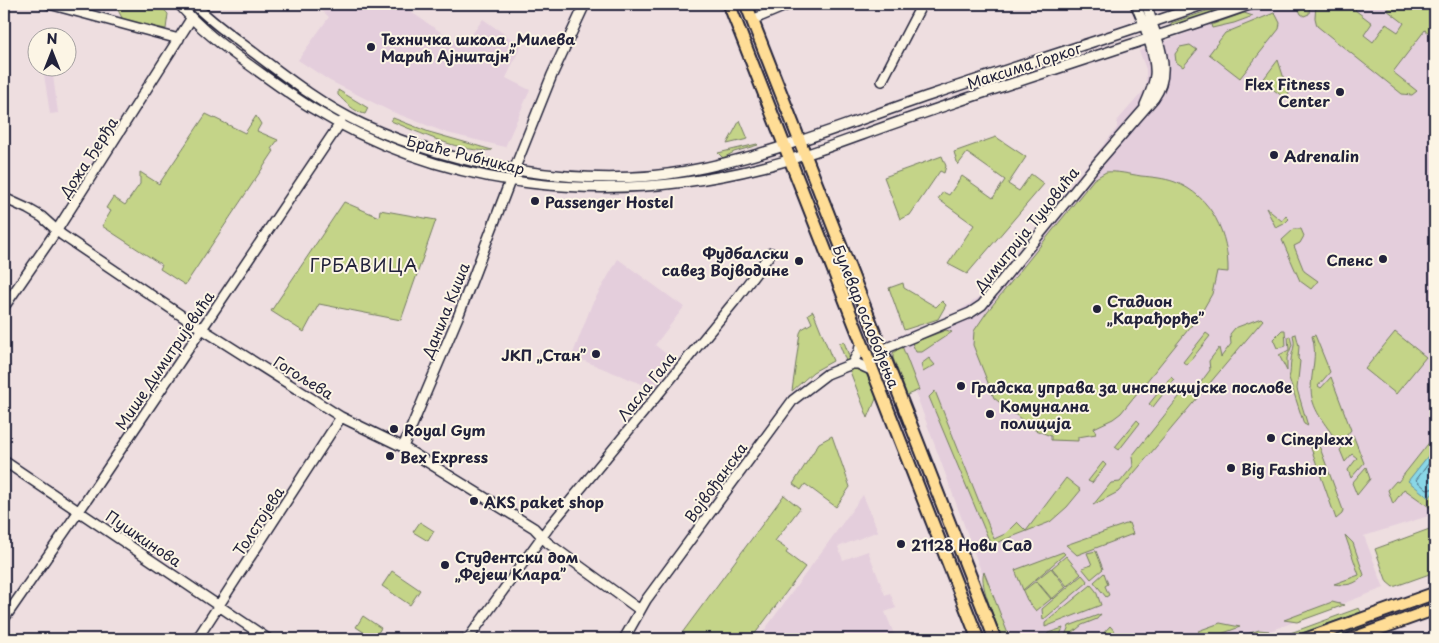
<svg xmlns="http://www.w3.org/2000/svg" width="1439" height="643" viewBox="0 0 1439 643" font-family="'Playpen Sans',sans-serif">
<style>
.built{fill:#e4cedc}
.green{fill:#c4d488;stroke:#737b62}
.water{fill:#89d7e7;stroke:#608fa2}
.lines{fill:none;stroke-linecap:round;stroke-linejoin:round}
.shore{stroke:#4b6a80;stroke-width:1}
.minor-casing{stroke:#22223b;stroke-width:12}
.major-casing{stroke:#22223b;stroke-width:15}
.minor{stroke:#fcf5e5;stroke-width:9}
.major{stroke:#ffdd96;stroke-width:11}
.poi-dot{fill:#22223b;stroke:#fcf5e5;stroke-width:2}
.labels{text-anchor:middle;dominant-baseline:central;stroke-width:4;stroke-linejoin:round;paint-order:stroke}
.poi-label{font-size:15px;font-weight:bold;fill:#22223b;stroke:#fcf5e5;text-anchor:start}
.street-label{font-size:15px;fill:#22223b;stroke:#fcf5e5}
.quarter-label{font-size:18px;letter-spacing:1px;fill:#22223b;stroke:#fcf5e5}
</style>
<rect width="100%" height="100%" fill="#eedee0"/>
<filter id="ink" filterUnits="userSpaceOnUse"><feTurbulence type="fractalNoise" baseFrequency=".02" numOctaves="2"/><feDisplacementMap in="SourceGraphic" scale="10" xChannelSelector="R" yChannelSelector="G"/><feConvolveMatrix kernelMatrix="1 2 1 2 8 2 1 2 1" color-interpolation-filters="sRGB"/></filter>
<g filter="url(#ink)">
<path class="built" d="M315,4H399L463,47L483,19L521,46L506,78L530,90L505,147L447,133L390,111L330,81L298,60L329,17Z
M1264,4H1435V514L1364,536L1384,588L1249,639H1006L895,337L956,313L984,294L1117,128V121L1146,88V69L1139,51Z
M43,68H52L58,113L50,114Z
M618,259L684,307L655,345L675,361L654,389L572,356L592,304Z
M863,495L878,531L838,547L843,560L868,551L885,595L890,593L896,608L885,612L896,639H758Z"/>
<path class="green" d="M121,4H159L168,14L166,29L123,20L116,6Z
M1228,4H1237L1172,26L1171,23Z
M1298,4H1310L1309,14L1304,16L1301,14L1299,10L1294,5Z
M1316,4H1354L1357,7L1355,10L1372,23L1364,35L1373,42L1386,24L1398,32L1404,23L1387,10L1392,4H1434L1435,37L1425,30L1393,72L1417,91L1412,95L1402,94L1317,26L1315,18Z
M1244,13L1253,16L1234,23L1212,28L1211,25Z
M1274,13L1276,15L1280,23L1279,29L1240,78L1209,54L1225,33Z
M1190,45L1197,50L1183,67L1176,62L1175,54L1180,47Z
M1278,60L1289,94L1286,99L1262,81Z
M338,90L368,108L365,114C354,112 345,102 338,95Z
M206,114L245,133L256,116L261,124L257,131L278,140L271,149L274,151L185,285L160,269L162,265L102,226L111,211L106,208L113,197L125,205L140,184V172L159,184Z
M393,118L429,132L492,150C464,154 418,132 391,121Z
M740,120L748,139L727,144Z
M996,137L1026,157L1008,184L1019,191L1031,174L1044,184L967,274L948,264L974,225L938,199L943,192L949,195L962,176L993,198L1005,180L967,153L958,165L954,152Z
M757,144L758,145L734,152L723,158L718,153Z
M942,156L946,166L944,173L940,171L910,215L900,219L884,177Z
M1106,172C1117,171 1129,174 1141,176C1152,177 1164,178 1175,182C1212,196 1229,235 1228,272L1217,271L1212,294L1200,315L1121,413L1113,419L1094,428L1096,434L1078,437V441L1051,440V436L1035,430L994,398L973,345L974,331L987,312L1094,179Z
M344,202L379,217L380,210L436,220L401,320L319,304L304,332L271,311Z
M1266,208L1282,221L1286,216L1289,219L1284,224L1276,228Z
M1294,229H1301L1304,236L1300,243L1294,246L1304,271L1318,281L1311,289L1300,281L1282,240Z
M903,283L904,288L936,307L942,301L946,305L938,319L904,330L889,288Z
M813,311L833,361L813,372L792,391L800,333L802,329L812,323L808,314Z
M1261,318L1263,320L1118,492L1093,505L1111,483L1120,482L1133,466L1132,456L1187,387L1198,386L1210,370L1209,361L1219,348L1221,357L1231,344L1230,334L1235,328Z
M946,330L952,332L922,352H916L912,343Z
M1282,330H1285L1286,346L1277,348L1273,339Z
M1395,332L1426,357L1396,394L1365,369Z
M1206,333L1210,336L1187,365L1183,362Z
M1296,334L1299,346L1298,359L1300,361L1297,389L1308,426L1304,424L1289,378C1291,372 1290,367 1291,360C1292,349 1296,348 1293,335Z
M1315,335L1330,372L1318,386L1321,388L1331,377L1351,430L1339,445C1329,427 1312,413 1311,390C1311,371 1318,355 1312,336Z
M1290,336L1292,345L1287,358V371L1279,355L1289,350L1288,337Z
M844,342L852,364L865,367L880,389L868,418L839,343Z
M902,346L919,390L907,395L893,358V353Z
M929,358L935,365L923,372L921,364Z
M1171,377L1174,380L1153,407L1149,404Z
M935,391L994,539L1005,534L1017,522L1026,531L1066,478L1081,490L1067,507L1050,522L991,545L929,397Z
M1137,420L1140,423L1119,450L1115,447Z
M1353,435L1364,463L1351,478L1348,470L1357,458L1352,454L1345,462L1340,450Z
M1435,435V511L1404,489L1393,504L1388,490L1396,481L1398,482Z
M832,436L850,487L836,507L805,484L801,490L793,484L819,443Z
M1307,437L1313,439L1320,448L1343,510L1342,514L1336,519Z
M1103,462L1106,465L1092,483L1088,481Z
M1366,467L1370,479L1357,495L1352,483Z
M784,495L800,508L775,541L788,550L786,553L805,567L751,639H690L682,633Z
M420,522L434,531L428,541L413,532Z
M1129,523L1133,534L1077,555L1066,545Z
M1435,527V572L1393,587L1387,582L1375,549Z
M1345,535L1353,543L1364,575C1355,585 1347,586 1334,584L1359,575Z
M1096,551L1103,569L1091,579L1082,568L1092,565L1087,553Z
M1063,552L1065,554L1023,590L1015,570Z
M1066,556L1081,574L1067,586L1052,568Z
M1051,568L1066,587L1052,599L1036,580Z
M392,571L420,590L410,605L382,586Z
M984,572L1010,639H1002C998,625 978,584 984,572Z
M1104,573L1108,584L1105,586L1109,595L1106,597L1094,582Z
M1082,575L1088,582L1043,620L1042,609Z
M1036,581L1051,599L1036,611L1027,600L1023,591Z
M1091,585L1096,591L1101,605L1045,627V623Z
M1332,602L1344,605L1297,622L1284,620Z
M1359,608L1361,612L1286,639H1274Z
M1101,614L1097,619L1082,625L1066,638H1064L1069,626Z
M363,616L381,628L374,639L356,627Z
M1220,623L1240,627L1207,639H1205L1198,631Z
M1363,624L1365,627L1332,639H1320Z
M1110,626L1118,635L1120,639H1098Z
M1063,628L1058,639H1045L1048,633Z
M1259,630L1269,631L1248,639H1233Z"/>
<path class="water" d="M1435,447V490L1429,498L1408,481Z"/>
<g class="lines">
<path class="shore" d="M1435,455L1416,480L1427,490L1435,488"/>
<defs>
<path id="minor" d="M49,4L179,39
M179,4C199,28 223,46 248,64C269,79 289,94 310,107C447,191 609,206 763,167C797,159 829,147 862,135C900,121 939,108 977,95C1027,79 1076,62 1126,46C1168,32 1210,19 1252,4
M194,4C213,24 235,38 257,55C290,80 324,106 362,124C455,167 585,190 687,171C770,156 851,122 931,95C1022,64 1115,36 1205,4
M1135,4C1143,19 1157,59 1155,75C1154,86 1149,95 1145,105
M752,20L790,4
M882,81L922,4
M514,170L552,75L585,4
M4,198L28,209L42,217L62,235L188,320L341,417L403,447L534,528L548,543L640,610
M4,307L57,230L191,19
M882,350L970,313L982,305L1099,161L1154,98C1170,76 1162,50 1153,26C1151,19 1149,11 1146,4
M852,364L859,351L861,341
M403,447L458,317L510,181
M4,461L268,639
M4,619L88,498L341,122
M197,639L341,417
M468,639L549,527L734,302L771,253
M624,639L646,600L793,400L827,374L852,364H858L873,371"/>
<path id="major" d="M729,4L978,639
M746,4L995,639
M1306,639L1435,593
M1351,639L1435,609"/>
</defs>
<use href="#minor" class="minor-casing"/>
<use href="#major" class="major-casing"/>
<use href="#minor" class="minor"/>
<use href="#major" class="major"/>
</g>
</g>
<g class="poi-dot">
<circle cx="371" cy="47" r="5"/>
<circle cx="1340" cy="92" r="5"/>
<circle cx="1274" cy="155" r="5"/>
<circle cx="535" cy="201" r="5"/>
<circle cx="1383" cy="259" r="5"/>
<circle cx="799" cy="261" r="5"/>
<circle cx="1097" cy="309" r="5"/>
<circle cx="596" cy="354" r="5"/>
<circle cx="961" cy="386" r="5"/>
<circle cx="990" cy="414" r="5"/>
<circle cx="394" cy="429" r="5"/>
<circle cx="1271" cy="438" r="5"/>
<circle cx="390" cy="456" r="5"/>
<circle cx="1231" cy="468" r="5"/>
<circle cx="474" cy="501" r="5"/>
<circle cx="901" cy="544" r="5"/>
<circle cx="445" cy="565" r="5"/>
</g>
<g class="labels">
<g class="poi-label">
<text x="381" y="38">Техничка школа „Милева<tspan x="381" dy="17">Марић Ајнштајн”</tspan></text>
<text x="1330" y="83" text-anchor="end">Flex Fitness<tspan x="1330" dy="17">Center</tspan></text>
<text x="1284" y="155">Adrenalin</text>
<text x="545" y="201">Passenger Hostel</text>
<text x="789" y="252" text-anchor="end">Фудбалски<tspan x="789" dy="17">савез Војводине</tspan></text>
<text x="1373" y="259" text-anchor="end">Спенс</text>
<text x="1107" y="300">Стадион<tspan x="1107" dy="17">„Карађорђе”</tspan></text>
<text x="586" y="354" text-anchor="end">ЈКП „Стан”</text>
<text x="971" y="386">Градска управа за инспекцијске послове</text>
<text x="1000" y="405">Комунална<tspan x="1000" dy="17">полиција</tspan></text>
<text x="404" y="429">Royal Gym</text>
<text x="1281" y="438">Cineplexx</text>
<text x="400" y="456">Bex Express</text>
<text x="1241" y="468">Big Fashion</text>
<text x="484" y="501">AKS paket shop</text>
<text x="911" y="544">21128 Нови Сад</text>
<text x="455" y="556">Студентски дом<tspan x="455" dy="17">„Фејеш Клара”</tspan></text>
</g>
<g class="street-label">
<text transform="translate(1024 65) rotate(-18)">Максима Горког</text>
<text transform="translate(466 154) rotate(14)">Браће Рибникар</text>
<text transform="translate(88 157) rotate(-57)">Дожа Ђерђа</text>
<text transform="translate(1026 229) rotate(-51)">Димитрија Туцовића</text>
<text transform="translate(445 310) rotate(-68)">Данила Киша</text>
<text transform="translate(867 316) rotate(68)">Булевар ослобођења</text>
<text transform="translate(164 360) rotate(-56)">Мише Димитријевића</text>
<text transform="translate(304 377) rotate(32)">Гогољева</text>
<text transform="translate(646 386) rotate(-51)">Ласла Гала</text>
<text transform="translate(715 482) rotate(-54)">Војвођанска</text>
<text transform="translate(258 521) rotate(-57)">Толстојева</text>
<text transform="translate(144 538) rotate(34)">Пушкинова</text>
</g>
<g class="quarter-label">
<text x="364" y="264">ГРБАВИЦА</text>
</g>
</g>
<rect width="1439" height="643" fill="none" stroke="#fcf5e5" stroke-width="20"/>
<rect x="10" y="10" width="1419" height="623" fill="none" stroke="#22223b" stroke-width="2" filter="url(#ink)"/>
<g transform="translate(52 52)"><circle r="24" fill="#fcf5e5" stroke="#a5a1a1"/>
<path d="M0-4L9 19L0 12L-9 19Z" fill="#22223b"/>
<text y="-8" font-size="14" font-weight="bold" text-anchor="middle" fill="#22223b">N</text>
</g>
</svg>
